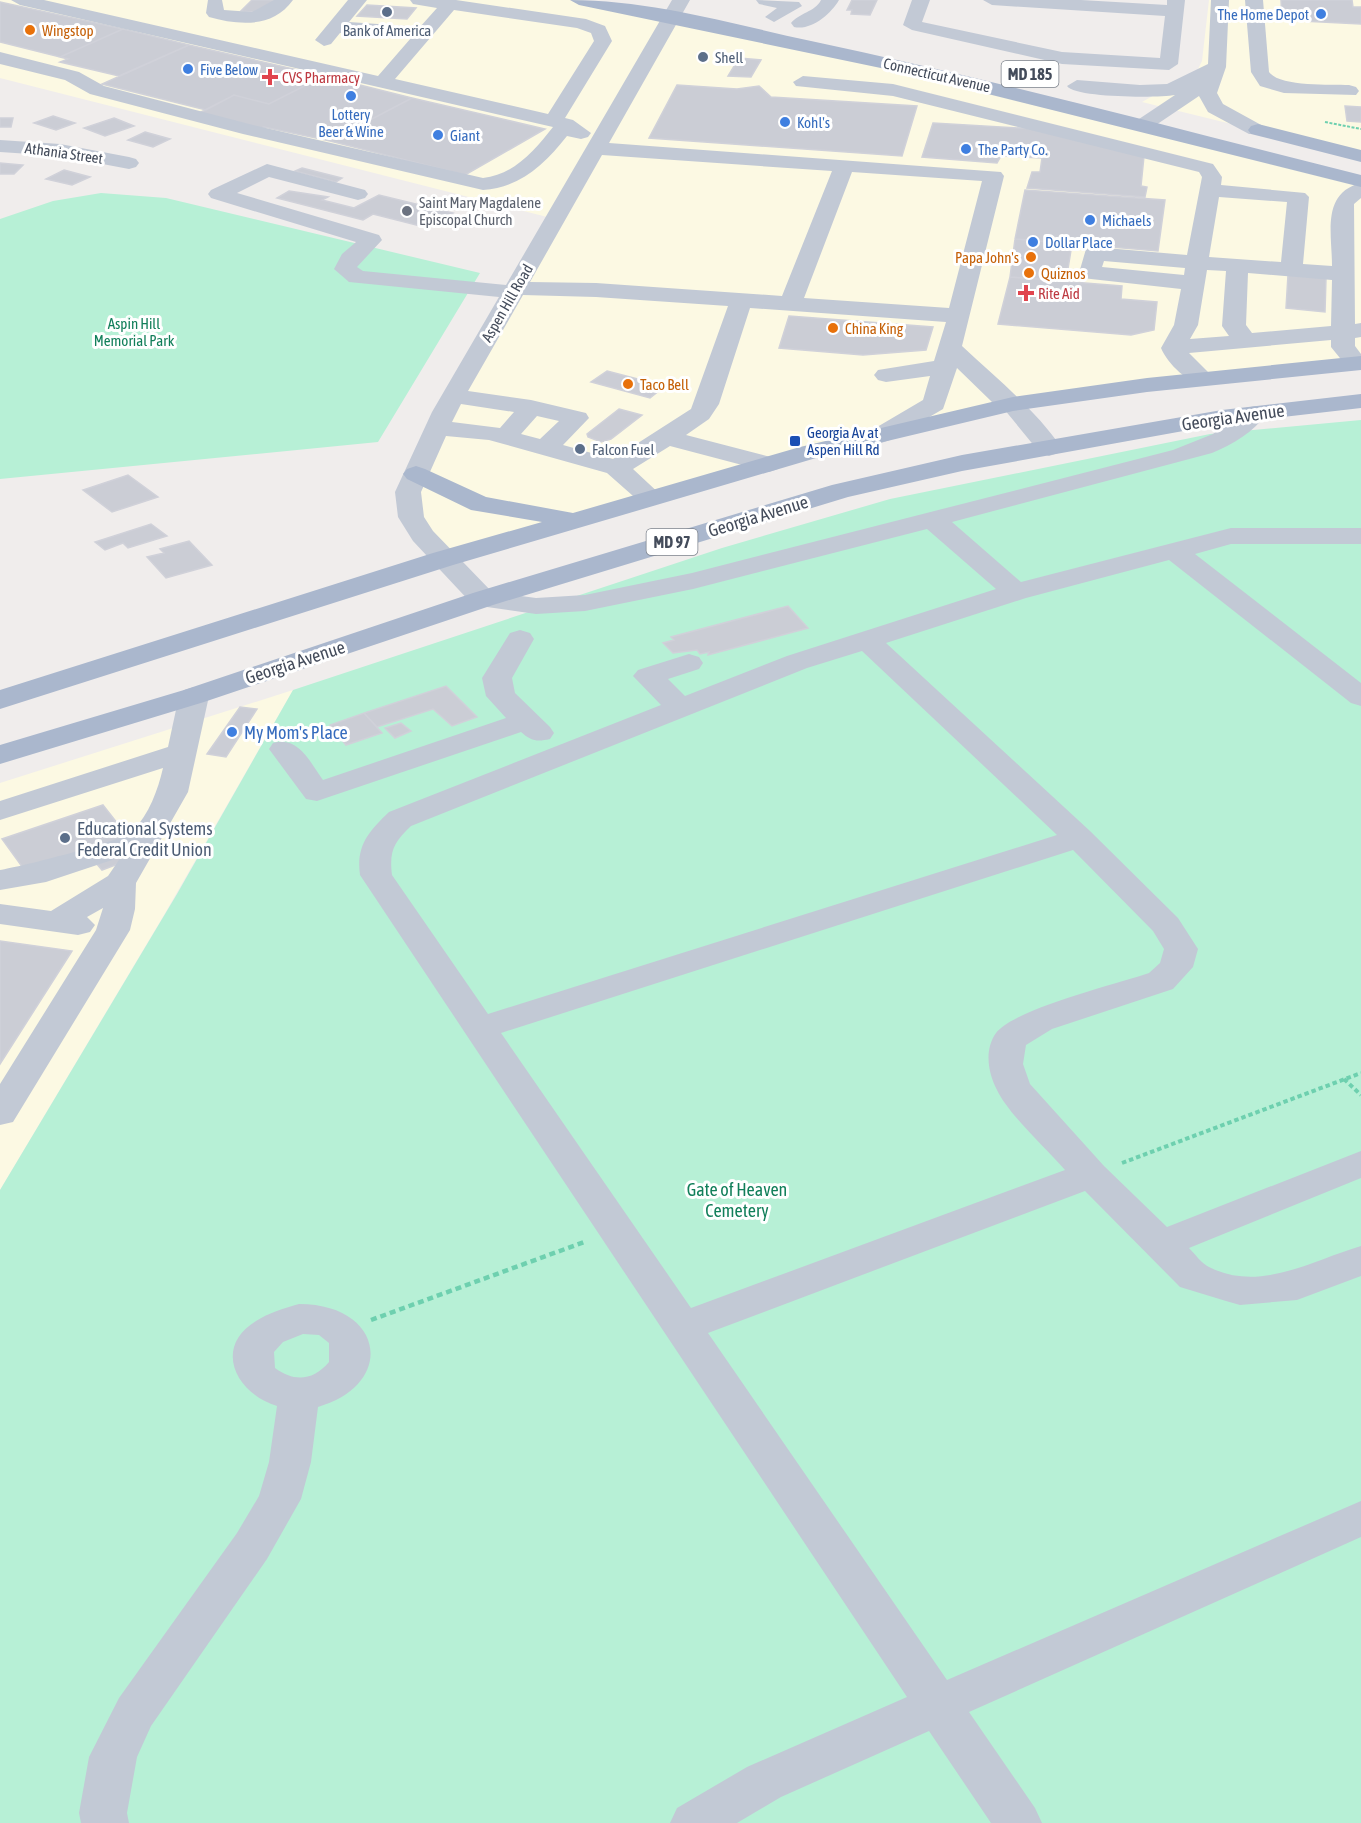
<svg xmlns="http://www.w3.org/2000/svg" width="1361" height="1823" viewBox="0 0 1361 1823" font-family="'Asap Condensed',sans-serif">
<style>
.commercial{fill:#fcf9e3}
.green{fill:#b7f0d6}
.building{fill:#cbcdd5;stroke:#d0d1d9;stroke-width:1.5}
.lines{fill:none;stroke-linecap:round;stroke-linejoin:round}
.path-far2{stroke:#6ed0af;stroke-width:2;stroke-dasharray:3 1.5;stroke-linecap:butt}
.path-far1{stroke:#6ed0af;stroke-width:4;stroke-dasharray:4.5 3;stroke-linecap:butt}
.path{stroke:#6ed0af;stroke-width:4.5;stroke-dasharray:6 4;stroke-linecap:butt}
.minor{fill:#c2c9d5;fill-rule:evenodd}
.major{fill:#aab7cd;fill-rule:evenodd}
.service-dot{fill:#5c6f8a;stroke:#fff;stroke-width:2}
.shop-dot{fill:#3f7fe0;stroke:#fff;stroke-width:2}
.food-dot{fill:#e8710a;stroke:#fff;stroke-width:2}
.health-dot{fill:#e0444e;stroke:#fff;stroke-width:2}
.worship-dot{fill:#6b7280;stroke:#fff;stroke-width:2}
.transit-dot{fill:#1a4fb4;stroke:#fff;stroke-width:2}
.labels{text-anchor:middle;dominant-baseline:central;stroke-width:6;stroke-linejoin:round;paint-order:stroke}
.far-shop-label{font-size:15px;fill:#366cbe;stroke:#fff;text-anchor:start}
.far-food-label{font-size:15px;fill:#c56008;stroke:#fff;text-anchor:start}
.far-service-label{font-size:15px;fill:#4e5e75;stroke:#fff;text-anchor:start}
.far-street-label{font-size:15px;fill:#444c5b;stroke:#fff}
.far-health-label{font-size:15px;fill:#be3a42;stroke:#fff;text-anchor:start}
.far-worship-label{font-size:15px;fill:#5b616d;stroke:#fff;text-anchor:start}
.far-park-label{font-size:15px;fill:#127f5a;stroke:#fff}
.far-transit-label{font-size:15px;fill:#164399;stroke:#fff;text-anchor:start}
.shield{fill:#fff;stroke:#7c828c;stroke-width:1.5}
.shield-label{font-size:16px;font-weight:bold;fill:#444c5b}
.street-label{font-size:18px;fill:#444c5b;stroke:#fff}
.shop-label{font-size:18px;fill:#366cbe;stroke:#fff;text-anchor:start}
.service-label{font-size:18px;fill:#4e5e75;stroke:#fff;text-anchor:start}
.park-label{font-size:18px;fill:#127f5a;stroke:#fff}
</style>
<rect width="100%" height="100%" fill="#f0edec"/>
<path class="commercial" d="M0,0H579L672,17L1361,181V363L1013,404L443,559L408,492L555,219L0,78Z
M1209,0H1361V156L1142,102L1197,71L1202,61Z
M293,690L164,915L0,1190V783Z"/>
<path class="green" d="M101,193L166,198L480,273L378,442L0,479V219L53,201Z
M1361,420V1823H0V1190L177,894L293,690L722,548L890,499L1210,434Z"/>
<path class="building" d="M252,0H277L264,13L241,11Z
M852,0H877L870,15L851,14L852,10H847Z
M1281,0H1352L1353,7H1361V24L1282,20Z
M0,2L123,29L60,57L0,42Z
M367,5L416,8L407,19L357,16Z
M123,29L189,45L119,76L60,62L68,59L60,57Z
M189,45L324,76L269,104L234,95L206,110L102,84Z
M739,58L761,60L751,77L728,76Z
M324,76L412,98L330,141L264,127L258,129L197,114L234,95L269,104Z
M677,85L737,89L759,86L771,97L917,106L902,156L649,138Z
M412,98L545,129L465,175L330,141Z
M1345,106L1361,107V122L1347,121Z
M53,116L75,123L56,130L34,123Z
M0,118H13L11,127H0Z
M114,118L134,126L105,136L84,128Z
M933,123L1037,129L1144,156L1141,186L1147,187L1145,197L1027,188L1032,172H1040L1042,158L1001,156L997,163L922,157Z
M145,132L170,139L153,147L128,140Z
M0,163L23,165L14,174H0Z
M302,168L342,178L336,182L295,171Z
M64,170L90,177L72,185L46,179Z
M1025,190L1165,200L1158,251L1015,239Z
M289,191L328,197L322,200L354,208L379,195L453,213L428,228L373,214L363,220L277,198Z
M1015,239L1072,244L1066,281L1010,277Z
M1288,275L1326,278L1325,312L1286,308Z
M1010,277L1122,286L1121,299L1157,302L1154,330L1131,335L998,324Z
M789,316L933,327L926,350L863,355L779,348Z
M607,371L665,386L650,398L591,382Z
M619,409L642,415L611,439L601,442L588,437L587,434Z
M128,475L158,497L112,512L83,490Z
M151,524L167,536L128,548L123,543L105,550L95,542Z
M189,541L212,565L166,578L147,557L164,553L160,549Z
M788,606L808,628L708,655L709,652L700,654L697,650L673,653L663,643L674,640L671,637Z
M446,686L477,717L452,726L433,709L377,727L364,713Z
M240,707L257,709L226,757L207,754Z
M364,713L382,733L346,745L330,725Z
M401,723L411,731L395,738L385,728Z
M103,805L128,837L26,872L2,839Z
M110,843L126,861L102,870L86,851Z
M0,941L72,951L0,1064Z"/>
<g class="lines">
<path class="path-far2" d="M1325,122L1361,129"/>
<path class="path-far1" d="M1344,1079L1361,1095
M1122,1163L1361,1073"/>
<path class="path" d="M371,1320L587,1241"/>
<path class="minor" d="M11,0H44L378,76L411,38L340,33L331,44L324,46L315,40L348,0H367L349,22L420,27L437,8L413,4L410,0H456L586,19L605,26L612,41L565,118L573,120L591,133L588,137L581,139L567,136C544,165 521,187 483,190L243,134L90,94L65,80L0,64V52L79,72L104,86L253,125L483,178C514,175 535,150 553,127L20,5ZM454,10L577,28L591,33L594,41L548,114L395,79Z
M208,0H222L224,10L252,12L274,0H293C272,29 238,25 209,17L206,13Z
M672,0H690L609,143L1001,172L1004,176L962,346C997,379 1034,408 1062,448L1058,453L1049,456L1040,453L1004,409L992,402L957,368L943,409L890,440L881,443L872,440L868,435L872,430L923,400L930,376L886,382L878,380L874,375L878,370L934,361L946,322L750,308L719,404L709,419L686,435L778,459L782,464L778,469L769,472L670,446L633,469L663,497L659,503L650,505L641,503L607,473L489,440L446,436L421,492L424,517L433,531L492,592L536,598L585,595L692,573L1173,450L1213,434L1246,408L1255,406L1264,408L1267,413C1254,432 1233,444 1212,453L952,522L1021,582L1231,528H1361V544H1231L1195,554L1361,683V706L1351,703L1169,560L1026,598L886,643L1090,831L1178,918L1198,949L1193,967L1173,989L1052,1029L1026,1045L1023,1064L1030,1084L1104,1166L1167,1227L1361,1151V1178L1189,1248C1195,1254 1202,1264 1209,1267C1260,1293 1313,1260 1361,1246V1276L1297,1300L1240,1305L1226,1301L1180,1287L1085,1191L708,1333L947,1680L1361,1501V1537L969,1712L1035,1808L1042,1823H991L929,1731L781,1797L737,1823H670L677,1808L747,1767L907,1697L360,875C356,846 368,832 389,812L661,705L633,676L638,670L689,654L699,657L703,663L699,669L668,679L685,696L787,656L996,589L927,529L693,589L585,611L536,614L473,605L413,541L398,517L395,492L432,412L499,297L349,282L334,269L342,254L356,242L211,198L208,194L211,190L267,164L365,190L368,194L365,198L358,200L269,177L237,193L379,235L382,240L357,267L363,271L506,285ZM602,155L832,171L782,296L596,283L530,282ZM852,172L982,181L949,308L804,298ZM523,295L596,297L728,306L691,409L613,459L563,445L589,418L586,413L531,400L468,391ZM461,404L514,412L500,428L452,422ZM537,416L559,421L540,439L521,434ZM862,651L1057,835L488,1014L392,875C389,851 394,842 411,826L807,668ZM1073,850L1153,931L1164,949L1160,963L1149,973C1117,984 1014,1009 996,1033C984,1050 988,1073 997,1090C1009,1115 1046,1148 1065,1170L691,1308L501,1033Z
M756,0L799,2L802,6L774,22L765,17L777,8L759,4Z
M821,0H839C831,14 811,31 794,27L791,23C799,13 815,12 821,0Z
M912,0H930L922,22L1062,52L1160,58L1165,16L992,5L983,0H1081L1167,5V0H1185L1178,64L1169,70L1062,64L912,30L903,25Z
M1211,0H1229L1226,67L1217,93L1223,104L1263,126L1266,130L1263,134H1249L1208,112L1199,96L1150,129H1136L1133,125L1136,121L1175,95C1159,98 1075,98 1067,86L1077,80L1140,85L1167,84L1208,64Z
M1245,0H1263L1269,72C1280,87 1330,84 1349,85L1356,87L1359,91L1356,95L1284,93L1260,86L1251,72Z
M803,76L893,84L1213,164L1222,177L1221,185L1305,193L1309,197L1303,264L1332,266C1332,234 1321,193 1361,183V198L1354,204L1355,324L1361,323V337L1355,338V346L1361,354V369L1348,368L1331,347V340L1189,353L1215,379L1212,384C1193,389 1168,365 1161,348L1174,325L1181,289L1082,278L1079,273L1086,249L1094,247L1187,255L1202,177L1199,172L893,96L796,86L793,82ZM1219,197L1287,202L1281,262L1209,257ZM1104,261L1185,268L1184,275L1102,267ZM1207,270L1226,271L1222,326L1229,336L1190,339L1198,325ZM1248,273L1332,280L1331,326L1252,333L1246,325Z
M0,140L60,144L129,157L136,159L139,163L136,167L129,169L60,156L0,152Z
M520,630L530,633L534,639L512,678L515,693L550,727L554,733L550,739C537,742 531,741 521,732L317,801L306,799L269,749L273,743C299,736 309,761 323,780L506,718L486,696L482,678L510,633Z
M194,687L204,690L209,696L188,792L136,883L135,909L130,930L13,1122L0,1125V1084L96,930L103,908L87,917L95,925L90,932L78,935L0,924V904L51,911L108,876L121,857L46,882L0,890V870C19,867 124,841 133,831C149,814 158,790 163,768L0,820V801L168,747L179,696L184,690Z
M299,1304C384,1304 397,1384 318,1407L311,1462L301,1499L267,1559L151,1726L137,1757L127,1813L129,1823H81L79,1813L89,1757L119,1698L237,1533L259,1496L269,1462L277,1406C237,1394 212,1348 256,1321C268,1313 285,1308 299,1304ZM303,1334L319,1335L329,1343V1362C313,1381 294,1382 275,1368L274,1352L283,1342Z"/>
<path class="major" d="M570,0C651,0 732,24 811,41C995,80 1178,129 1361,175V187L900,72L579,5Z
M1258,124L1361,150V162L1251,134L1248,130L1251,126Z
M1361,356V370L1147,392L1013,411L816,458L453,565L0,709V690L433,553L542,522L471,510L407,479L403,474L407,469L416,466L425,469L486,497L573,513L800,447L1013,397L1147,378Z
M1361,394V408L1222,424L962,471L848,497L493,605L204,702L0,764V745L184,690L473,593L832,485L962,455L1222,410Z"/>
</g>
<g class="service-dot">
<circle cx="387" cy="12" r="6"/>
<circle cx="703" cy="57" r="6"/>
<circle cx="580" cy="449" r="6"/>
<circle cx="65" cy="838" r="6"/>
</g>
<g class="shop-dot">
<circle cx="1321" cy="14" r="6"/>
<circle cx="188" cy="69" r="6"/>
<circle cx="351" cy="96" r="6"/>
<circle cx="785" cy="122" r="6"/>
<circle cx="438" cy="135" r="6"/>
<circle cx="966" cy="149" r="6"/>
<circle cx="1090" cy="220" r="6"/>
<circle cx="1033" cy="242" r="6"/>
<circle cx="232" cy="732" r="6"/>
</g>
<g class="food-dot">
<circle cx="30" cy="30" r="6"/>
<circle cx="1031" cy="257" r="6"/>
<circle cx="1029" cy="273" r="6"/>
<circle cx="833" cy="328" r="6"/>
<circle cx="628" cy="384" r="6"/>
</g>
<g class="health-dot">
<path d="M267 68h6v6h6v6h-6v6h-6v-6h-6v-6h6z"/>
<path d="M1023 284h6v6h6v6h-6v6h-6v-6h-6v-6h6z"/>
</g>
<circle class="worship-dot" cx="407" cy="211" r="6"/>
<rect class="transit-dot" x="789" y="435" width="12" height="12" rx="3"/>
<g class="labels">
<g class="far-shop-label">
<text x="1309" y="14" text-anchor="end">The Home Depot</text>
<text x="200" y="69">Five Below</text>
<text x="351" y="114" text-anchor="middle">Lottery<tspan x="351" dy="17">Beer &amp; Wine</tspan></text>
<text x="797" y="122">Kohl's</text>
<text x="450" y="135">Giant</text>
<text x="978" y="149">The Party Co.</text>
<text x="1102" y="220">Michaels</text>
<text x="1045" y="242">Dollar Place</text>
</g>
<g class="far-food-label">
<text x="42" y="30">Wingstop</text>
<text x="1019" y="257" text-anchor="end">Papa John's</text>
<text x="1041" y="273">Quiznos</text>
<text x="845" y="328">China King</text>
<text x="640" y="384">Taco Bell</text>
</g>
<g class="far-service-label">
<text x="387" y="30" text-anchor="middle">Bank of America</text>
<text x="715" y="57">Shell</text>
<text x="592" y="449">Falcon Fuel</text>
</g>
<g class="far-street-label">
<text transform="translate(937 75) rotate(13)">Connecticut Avenue</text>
<text transform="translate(64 153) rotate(8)">Athania Street</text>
<text transform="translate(507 303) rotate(-60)">Aspen Hill Road</text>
</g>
<g class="far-health-label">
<text x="282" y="77">CVS Pharmacy</text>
<text x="1038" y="293">Rite Aid</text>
</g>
<g class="far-worship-label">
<text x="419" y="202">Saint Mary Magdalene<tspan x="419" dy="17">Episcopal Church</tspan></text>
</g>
<g class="far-park-label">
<text x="134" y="323">Aspin Hill<tspan x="134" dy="17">Memorial Park</tspan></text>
</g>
<g class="far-transit-label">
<text x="807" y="432">Georgia Av at<tspan x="807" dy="17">Aspen Hill Rd</tspan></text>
</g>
<g class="shield">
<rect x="1001.5" y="61" width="57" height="26" rx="4.5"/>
<rect x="646.5" y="529" width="51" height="26" rx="4.5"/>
</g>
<g class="shield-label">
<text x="1030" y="74">MD 185</text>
<text x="672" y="542">MD 97</text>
</g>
<g class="street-label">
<text transform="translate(1233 417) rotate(-8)">Georgia Avenue</text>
<text transform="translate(758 516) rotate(-17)">Georgia Avenue</text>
<text transform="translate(295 662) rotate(-18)">Georgia Avenue</text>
</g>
<g class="shop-label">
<text x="244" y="732">My Mom's Place</text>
</g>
<g class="service-label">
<text x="77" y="828">Educational Systems<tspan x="77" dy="21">Federal Credit Union</tspan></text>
</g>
<g class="park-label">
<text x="737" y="1189">Gate of Heaven<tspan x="737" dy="21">Cemetery</tspan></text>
</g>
</g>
</svg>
